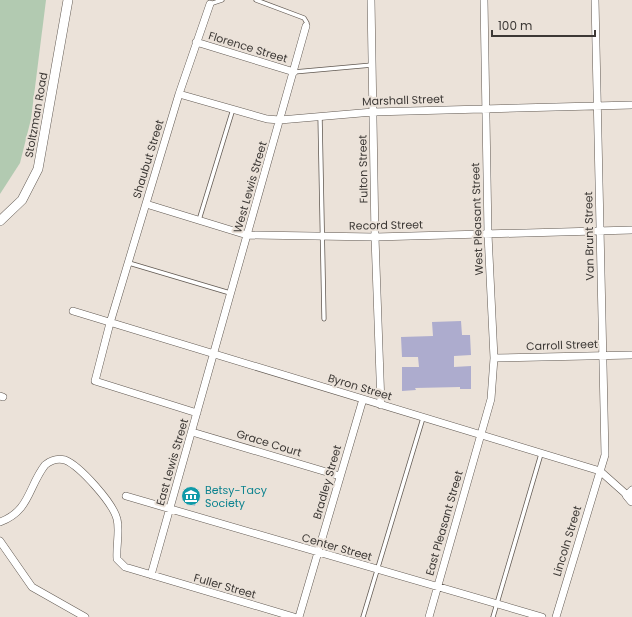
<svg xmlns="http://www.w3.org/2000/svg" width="632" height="617" viewBox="0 0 632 617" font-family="Poppins,sans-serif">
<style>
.green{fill:#b2cab1}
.building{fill:#adacce}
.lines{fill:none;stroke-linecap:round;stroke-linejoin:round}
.service-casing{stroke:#615952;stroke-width:5}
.minor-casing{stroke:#615952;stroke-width:8}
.tertiary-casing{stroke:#615952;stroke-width:10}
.service{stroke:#fff;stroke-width:3.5}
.minor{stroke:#fff;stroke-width:7}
.tertiary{stroke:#fff;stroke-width:9}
.labels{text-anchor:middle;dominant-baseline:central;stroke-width:4;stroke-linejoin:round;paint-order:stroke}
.street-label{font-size:11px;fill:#3c3835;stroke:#ebe2d9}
.culture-label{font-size:11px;fill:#0d838f;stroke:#ebe2d9;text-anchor:start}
</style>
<rect width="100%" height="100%" fill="#ebe2d9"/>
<path class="green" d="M0,0H46L31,119L20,163L0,194Z"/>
<path class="building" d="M461,321L462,335H470L471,355L454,356V367L471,366V389H460V387L415,388L416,390L402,391V367H419L418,357H402L401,337L433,336L432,322Z
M188,487L198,490L195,506L184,503Z"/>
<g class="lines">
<defs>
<path id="service" d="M256,0L304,18L307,23L306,26
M210,4L222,0
M294,72L372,65
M320,116L324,319
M199,220L233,109
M129,263L230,293
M363,617L423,418
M493,617L541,454"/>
<path id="minor" d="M371,0L375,237L381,405
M196,42L294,72
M179,94L267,119L280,120L373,112L632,105
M146,204L247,235L375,237L632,230
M73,311L600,471L627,495L632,490
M494,358L632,355
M0,396L3,397
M197,413L95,381L110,323L179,94L210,4
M192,432L340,476
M126,496L542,617
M0,522C30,511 28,487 45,465C51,460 57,458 65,460C80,466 113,503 117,519C120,531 116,546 117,559L125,567L294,617
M0,541L32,587L85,617
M151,575L306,26
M299,617L363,399
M429,617L491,399L494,358L488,234L484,0
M556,617L605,455L595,0"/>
<path id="tertiary" d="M0,221L22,200L38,169L68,0
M627,495L632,501"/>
</defs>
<use href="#service" class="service-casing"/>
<use href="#minor" class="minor-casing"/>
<use href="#tertiary" class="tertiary-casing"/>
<use href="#service" class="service"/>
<use href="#minor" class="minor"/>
<use href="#tertiary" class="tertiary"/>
</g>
<defs>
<symbol id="museum-disc" viewBox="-11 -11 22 22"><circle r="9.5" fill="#0f9aa8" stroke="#ebe2d9"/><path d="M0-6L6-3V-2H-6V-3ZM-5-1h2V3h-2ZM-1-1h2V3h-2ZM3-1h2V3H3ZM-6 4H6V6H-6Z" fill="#fff"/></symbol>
</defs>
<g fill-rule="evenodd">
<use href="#museum-disc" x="180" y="485" width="22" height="22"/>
</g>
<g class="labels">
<g class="street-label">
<text transform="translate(248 47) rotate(17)">Florence Street</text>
<text transform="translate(403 100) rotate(-2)">Marshall Street</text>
<text transform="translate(36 115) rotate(-80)">Stoltzman Road</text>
<text transform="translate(148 159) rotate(-73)">Shaubut Street</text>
<text transform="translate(363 169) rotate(-91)">Fulton Street</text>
<text transform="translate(250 187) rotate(-74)">West Lewis Street</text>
<text transform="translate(477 219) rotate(-92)">West Pleasant Street</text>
<text transform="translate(386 225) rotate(-1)">Record Street</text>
<text transform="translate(589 236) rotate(-91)">Van Brunt Street</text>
<text transform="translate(562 345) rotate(-2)">Carroll Street</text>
<text transform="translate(360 387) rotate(17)">Byron Street</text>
<text transform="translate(269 443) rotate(17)">Grace Court</text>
<text transform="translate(172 462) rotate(-74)">East Lewis Street</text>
<text transform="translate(327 482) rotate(-74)">Bradley Street</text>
<text transform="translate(444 523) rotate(-74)">East Pleasant Street</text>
<text transform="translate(567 541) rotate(-73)">Lincoln Street</text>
<text transform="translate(337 547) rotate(16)">Center Street</text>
<text transform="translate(225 586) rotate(16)">Fuller Street</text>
</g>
<g class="culture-label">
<text x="205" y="490">Betsy-Tacy<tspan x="205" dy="13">Society</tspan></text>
</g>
</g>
<path d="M492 30v6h103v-6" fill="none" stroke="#3c3835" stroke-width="2"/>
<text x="498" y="30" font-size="12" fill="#3c3835" stroke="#ebe2d9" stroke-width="3" paint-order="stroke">100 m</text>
</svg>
